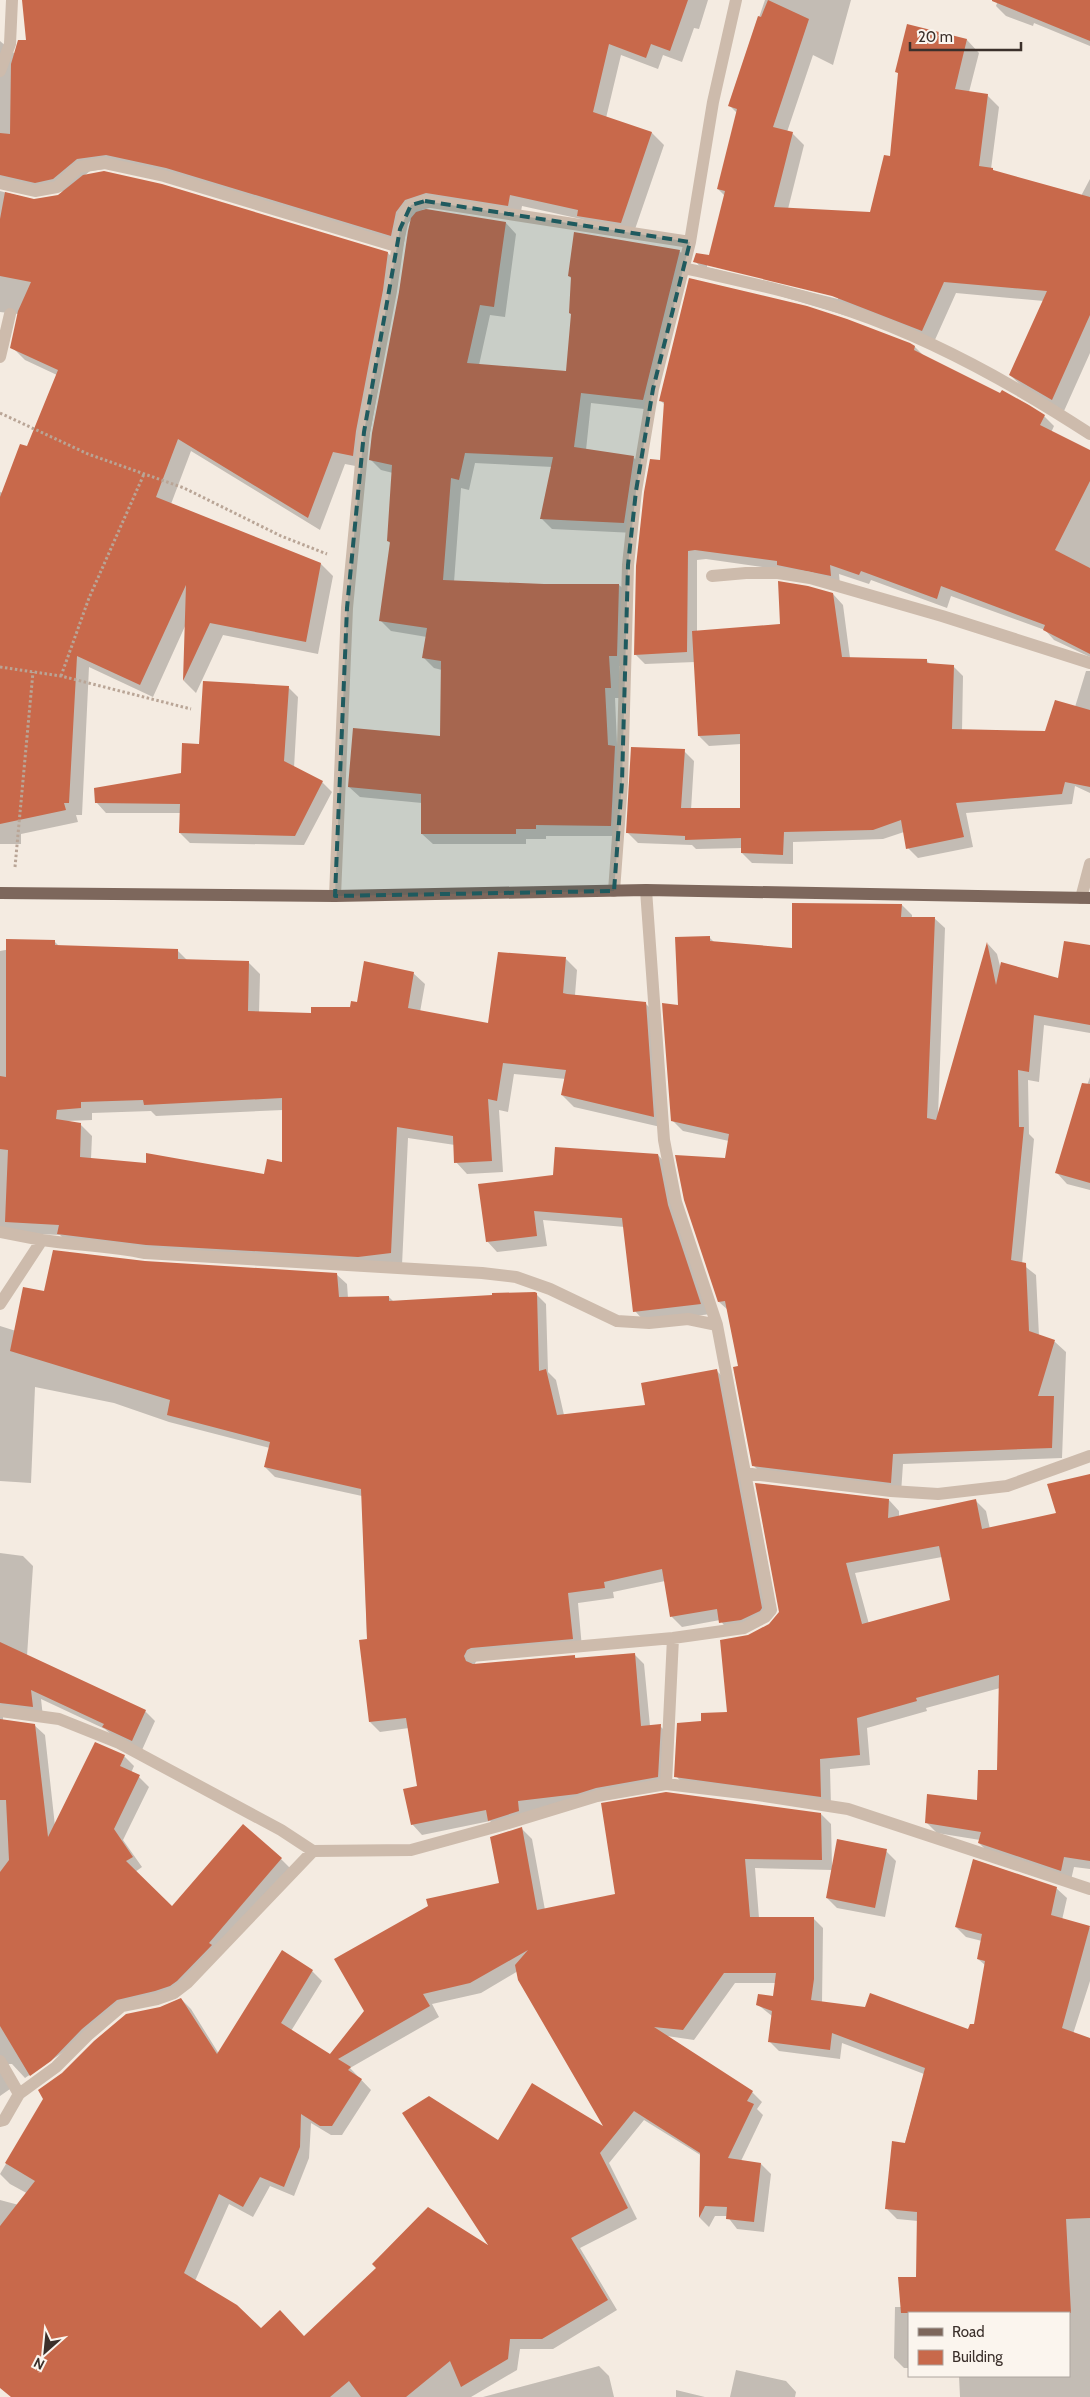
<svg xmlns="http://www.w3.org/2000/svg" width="1090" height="2397" viewBox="0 0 1090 2397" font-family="Cabin,sans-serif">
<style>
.shadow{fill:#0003;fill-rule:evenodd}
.building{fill:#c8694b;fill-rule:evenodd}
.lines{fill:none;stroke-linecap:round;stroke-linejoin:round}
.path{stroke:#b9a596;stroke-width:3;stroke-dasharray:2.5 2.5;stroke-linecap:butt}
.minor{stroke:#cdbbac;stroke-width:12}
.primary{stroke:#7d675c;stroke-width:12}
.marked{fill:#1f5a5e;fill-opacity:0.2;stroke:#1f5a5e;stroke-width:4;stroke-dasharray:10 6;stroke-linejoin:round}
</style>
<rect width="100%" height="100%" fill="#f4ebe1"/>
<path class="shadow" d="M24,0H708L699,29L694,28L682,62L663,55L658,69L621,55L606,118L652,133L664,145L633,235L581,219L522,206L520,217L439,205L422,210L506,223L516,234L505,317L490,315L479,365L567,373L572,315V279L569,276L679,251L690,261L653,410L591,403L586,450L633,457L644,468L635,533L552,529L542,519L553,467L475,463L469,490L461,488L454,582L544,586L619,585L630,595L628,666H619L621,698H615L621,836H546V839H526V844H433L422,834V803L360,797L349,787L441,738L442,670L434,668L424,658L427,637L391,631L380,620L391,544L388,541L393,473L381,470L371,460L412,218L408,224L403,247L119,167L90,171L84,176L388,253L400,266L368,444L366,468L345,464L320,530L191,451L171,504L321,564L333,576L318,654L223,635L196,693L184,681L186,624L153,697L89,667L82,815H76L78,822L21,834V844H0V492L3,493L28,448L57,375L25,360L12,347L18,314L0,312V191L34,200L59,196L65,191L48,194L0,179V41L15,54L27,41Z
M765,0H851L833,65L813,55L787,132L792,133L804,145L788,209L871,213L891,158L899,74L897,72L908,26L967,40L979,53L969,92L987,95L999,107L991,169L996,172L1081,196L1090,179V353L1064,411L1023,387L1010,375L1044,301L956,293L934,342L707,274L695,261L710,257L725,196L718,189L737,113L729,105ZM707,264L838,297V299L707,267Z
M998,0H1090V46L1034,23L1033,26L1006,16L996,6Z
M915,347L925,357L1044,416L1054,426L1000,545L1090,452V657L1054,640L1045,630L951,596L947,608L871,580L869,584L839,574L840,585L784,570L706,559L697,560V632L782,625L833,594L843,605L850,658L926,660L931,665L953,666L963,676L962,731L1046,732L1075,707L1086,671H1090V793L1075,786L1072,804L966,813L973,847L918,858L908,848L904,832L883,839L793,842V864L752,863L742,853V848L696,849L692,845L638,843L628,833L684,751L694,761L691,810L741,809V744L709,746L699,736L695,662L645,664L635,654L661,462L665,405L661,401Z
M288,687L298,697L294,768L322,782L332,792L304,845L190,843L180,833L181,813H106L97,803L182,774L200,746Z
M902,905L912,915V918H934L945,928L938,1116L988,944L997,954L1001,970L1059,980L1090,946V1033L1044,1025L1039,1082L1028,1080L1029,1134L1034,1139L1022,1264L1036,1275L1039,1336L1055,1342L1066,1352L1062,1458L903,1464L901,1493L764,1476L753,1465L740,1367L728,1310L719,1302L729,1141L683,1131L672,1120L680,1006L709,937L715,943L793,949Z
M54,941L59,946L177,950L188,961L248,962L260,974L259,1013L312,1014L351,1008L413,973L425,984L420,1012L489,1024L566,959L577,970L575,995L645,1003L657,1015L665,1128L574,1107L562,1095L566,1079L514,1074L508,1112L499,1110L503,1172L467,1174L456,1162L455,1145L408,1138L402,1265L70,1245L60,1235L0,1232V951ZM283,1110V1163L265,1176L91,1159L92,1136L80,1124L67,1121L92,1120V1113L151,1111L156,1116Z
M1090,1077V1190L1067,1184L1057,1173Z
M658,1155L668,1166L711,1314L645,1322L635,1311L625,1227L543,1220L547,1246L497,1252L487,1241L554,1176Z
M144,1262L336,1274L347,1284L348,1298L389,1297L394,1302L536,1294L546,1304L548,1372L556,1380L564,1415L646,1406L717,1371L727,1381L772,1618L730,1633L720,1620L682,1627L672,1617L665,1581L613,1592L614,1598L578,1603L582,1648L477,1660L474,1665L574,1656L577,1659L634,1654L644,1664L650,1726H660L670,1736L668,1787L606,1798L499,1830L490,1821L422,1835L412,1824L418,1787L409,1728L380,1732L370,1722L362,1496L275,1477L265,1467L270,1448L169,1422L114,1403L35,1387L31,1483L0,1481V1326L16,1331L45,1293Z
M1090,1476V1869L1074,1867L1071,1880L990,1854L979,1843L980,1840L937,1833L926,1822L978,1802L998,1772L1000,1688L926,1708L927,1711L867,1728L870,1765L830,1769L831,1806L686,1787L676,1776L702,1722L728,1713L748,1636L770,1625L889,1500L899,1511V1517L975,1500L986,1511L990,1529L1058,1514ZM942,1557L952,1600L869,1624L855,1573Z
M0,1553L23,1556L33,1566L27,1656L145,1711L155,1721L142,1750L114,1737L105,1729L41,1699L43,1717L3,1716V1720L34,1725L45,1735L55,1826L124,1756L134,1766L131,1773L139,1777L149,1787L123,1840L142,1867L135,1872L172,1908L281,1859L291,1869L180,1995L127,2009L25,2078L12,2064H6L10,2089L0,2096Z
M821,1814L831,1824L832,1867L886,1851L896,1861L885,1917L837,1908L827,1898L832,1870L755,1868L759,1918H813L823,1928L822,2003L969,2031L975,2026L985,1965L978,1959L982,1941L966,1937L956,1927L1056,1888L1067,1898L1062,1920L1090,1928V1981L1073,2034L1090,2043V2397H960L959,2376H1069V2313H909V2368H904L894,2358L895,2307H901L918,2279V2221L897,2219L887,2209L924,2074L842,2043L840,2059L779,2051L769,2041L772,2016L757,2004L774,1997L776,1983H735L694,2040L667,2036L752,2092L762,2102L757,2109L763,2115L741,2161L761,2164L771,2174L764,2232L737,2229L727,2216H715L709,2227L700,2218L702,2156L644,2120L609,2163L637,2219L580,2248L617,2310L553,2349H520L517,2370L471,2397H46L0,2381V2200L64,2217L65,2214L10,2184L0,2174L57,2078L160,2008L181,1999L191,2009L219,2054L282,1952L312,1971L322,1981L291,2031L330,2056L500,1884L522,1829L532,1839L545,1910L617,1895ZM518,1971L606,2129L492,2249L305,2337L261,2329L195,2281L229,2204L253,2217L270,2186L294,2196L309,2158L311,2123L331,2135H342L371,2090L350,2068L439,2017L432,2004L481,1993Z
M599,2366L609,2376L614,2397H483Z
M736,2370L786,2381L796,2392L795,2397H730Z
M676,2390L705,2397H676Z"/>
<path class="building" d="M22,0H688L670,51L651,44L646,58L609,44L593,112L652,132L621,223L577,216L578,210L510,195L508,206L426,193L405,200L396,212L391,236L166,168L106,155L77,159L53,179L35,183L0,175V133L10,134L11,64L18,40H26Z
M768,0L809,19L773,127L793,132L774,207L870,212L884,155L890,156L898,73L895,72L907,24L967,39L955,89L988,94L979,166L993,168V170L1090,197V315L1052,400L1009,375L1047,291L944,282L922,331L832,296L693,262L696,253L709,255L725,191L717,189L737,109L728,106L758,16L761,17Z
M992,0H1090V41L992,1Z
M104,171L162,184L388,252L383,290L356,431L353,456L333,452L308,518L178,439L156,497L321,563L306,642L210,623L183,681L186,585L140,685L77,656L69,803H64L66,810L0,824V497L20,444L27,446L58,370L10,348L18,311L31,282L0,276V219L5,192L34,199L58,195L83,175Z
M426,209L506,222L494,307L480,305L467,363L566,371L571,314L569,313L571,277L568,276L574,232L680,250L643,400L581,393L574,447L634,456L624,523L540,519L553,457L465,453L459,480L451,478L443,580L544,584H619L617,656H609L611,688H605L608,745L615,746L611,826L536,825V829H516V834H421V794L348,787L353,728L440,736L441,661L422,658L427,628L379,621L390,542L387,541L392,465L369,460L372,433L399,292L408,231L411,218L416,212Z
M689,278L807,306L847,319L910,343L915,346L914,350L1000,393L1002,390L1029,405L1045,415L1040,425L1090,450V481L1055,550L1090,568V654L1043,630L1045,625L941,586L937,599L861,571L859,575L830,565L831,576L777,565V561L695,550L688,551L687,652L634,655L636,566L644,492L650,459L660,460L664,402L659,401Z
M778,581L808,586L833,593L842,657L927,659V663L954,665L952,729L1045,731L1055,700L1090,710V787L1065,782L1062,794L956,803L964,837L906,849L901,820L873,830L784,832L783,855L741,853V838L685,840V836L626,833L631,747L685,749L681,808H740V734L698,736L692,631L780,624Z
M203,681L289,686L284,761L323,781L295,836L179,833L180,804L95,803L94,788L181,773L182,743L199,744Z
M792,903L902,904L901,917H935L927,1118L936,1120L987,942L996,985L1001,962L1058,978L1064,941L1090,945V1025L1034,1015L1029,1072L1018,1070L1019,1127H1024L1011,1260L1026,1263L1029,1331L1055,1340L1038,1396H1054L1052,1448L893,1454L891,1483L752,1466L733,1367L738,1366L725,1301L718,1302L684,1200L675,1155L725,1158L729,1134L671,1121L662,1003L678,1005L675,937L710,936V941L792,948Z
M6,939L55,940V945L178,949V959L249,961L248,1011L311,1013V1007H350L351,1001L357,1002L364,961L414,972L408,1008L488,1023L498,952L566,957L563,993L567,994L646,1002L654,1117L561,1095L566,1070L503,1063L497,1101L488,1099L492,1161L454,1163L453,1136L397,1127L391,1253L358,1257L146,1245L57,1234L59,1225L5,1222L8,1150L0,1149V1076L6,1077ZM282,1098V1162L267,1159L264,1174L146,1153V1163L80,1157L81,1123L56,1119L57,1110L81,1108V1102L143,1100L144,1105Z
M1082,1083L1090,1084V1183L1055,1173Z
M555,1147L658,1154L668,1205L701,1304L633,1312L622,1218L534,1211L537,1236L486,1242L478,1184L553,1175Z
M53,1250L145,1261L337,1273L339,1297L389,1296V1301L492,1295V1293L535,1292L537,1293L539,1371L546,1369L557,1415L645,1405L641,1383L717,1369L762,1608L760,1611L741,1620L719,1623L717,1609L670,1617L662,1569L604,1582L605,1588L568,1593L573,1639L471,1648L467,1650L464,1656L466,1661L473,1664L575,1655V1658L635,1653L641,1726L661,1724L658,1777L596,1788L577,1794L518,1801L519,1811L488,1821L486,1810L411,1825L403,1789L417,1786L406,1718L369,1722L359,1640L367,1639L361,1489L264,1467L270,1442L167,1415L170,1400L10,1351L23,1287L44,1291Z
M1090,1474V1861L1064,1857L1061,1871L978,1843L981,1832L925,1823L927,1794L977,1800L978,1770H997L999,1675L916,1698L917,1701L857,1718L860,1755L820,1759L821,1797L674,1777L677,1723L701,1721V1713L727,1712L720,1640L748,1635L769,1624L779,1612L755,1483L889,1499L888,1518L976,1499L982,1529L1056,1513L1047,1484ZM939,1546L950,1600L862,1624L846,1563Z
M0,1642L146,1710L132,1741L102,1727L104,1724L31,1690L33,1707L0,1703Z
M0,1719L35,1724L48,1837L95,1742L125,1755L120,1766L140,1775L114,1829L133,1857L126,1861L172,1906L243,1824L282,1858L209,1943L212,1945L177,1981L170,1986L155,1991L117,2000L82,2029L51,2061L30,2076L0,2026V1872L9,1860L6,1800H0Z
M666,1792L821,1813L822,1860L745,1859L750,1917H814V1979L811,2000L865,2007L870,1993L968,2029L970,2024H974L985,1961L977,1959L982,1934L955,1927L973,1859L1057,1887L1051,1915L1090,1926L1062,2028L1090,2038V2218L1066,2219L1071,2313H901L898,2277H916L917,2212L885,2209L892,2141L905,2143L925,2068L832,2033L830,2050L768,2042L772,2011L756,2005L758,1994L773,1996L776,1973H724L683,2030L654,2027L753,2091L747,2101L754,2104L728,2158L761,2163L754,2222L726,2219L727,2207L705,2206L699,2218L700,2153L634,2111L600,2153L628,2208L571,2238L608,2300L542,2339H510L508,2359L461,2387L450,2361L406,2397H361L349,2381L330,2397H11L0,2388V2226L35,2181L5,2163L43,2099L38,2090L62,2073L94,2041L126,2014L160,2007L181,1998L217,2054L282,1950L313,1970L281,2023L330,2054L364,2011L334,1959L428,1906L426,1899L499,1883L490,1837L522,1827L537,1910L615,1894L601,1803ZM528,1950L515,1965L518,1980L603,2126L532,2083L498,2140L429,2096L402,2113L488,2245L428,2207L372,2264L376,2268L304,2336L280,2310L261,2328L237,2305L184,2273L219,2194L243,2207L260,2177L284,2187L300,2147L301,2114L320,2126H332L362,2079L348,2070L351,2067L338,2059L430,2006L423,1994L470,1983Z
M837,1839L887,1849L875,1908L826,1898Z"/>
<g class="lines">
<path class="path" d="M0,413L88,454L184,488L281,536L327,554
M0,667L61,676L191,709
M61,676L89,598L144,474
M15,867L33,672"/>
<path class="minor" d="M0,71L10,44L12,0
M0,183L35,191L57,187L79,167L104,163L164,176L396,246
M684,268C740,281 796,292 850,311C935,340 1015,385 1090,434
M0,357L10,314
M712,576L746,573H778L810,578L942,616L1090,663
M614,891L622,782L628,565L636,491L653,389L690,242L713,102L736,0
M335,896L347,608L364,432L391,291L400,229L404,214L411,205L425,201L690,242
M1081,898L1090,864
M0,1232L42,1240
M0,1304L42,1240C76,1245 111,1246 145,1253L482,1273L516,1277L550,1289L617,1321L649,1323L688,1319L717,1325
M744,1473L891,1491L938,1494L1007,1486L1090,1456
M472,1656L673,1638L744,1628L765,1617L771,1610L717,1325L676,1202L664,1140L646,890
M0,1711L59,1719L119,1743L281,1830L313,1851L411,1850L502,1825L597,1796L666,1784L751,1794L848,1809L1090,1889
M666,1784L673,1638
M0,2061L19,2094
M0,2121L4,2120L19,2094L56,2067L88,2035L122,2006L157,1999L174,1993L187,1983L313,1851"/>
<path class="primary" d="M0,893L335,896L646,890L1090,898"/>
</g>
<path class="marked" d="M425,201L690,242L653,389L636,491L628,565L622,782L614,891L335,896L347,608L364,432L400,229L411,205Z"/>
<rect x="908" y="2312" width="162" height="65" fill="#fbf5ee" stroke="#aea6a0"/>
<rect x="918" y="2328" width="25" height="8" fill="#7d675c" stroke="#aea6a0"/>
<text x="952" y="2337" font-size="15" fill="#3b302b">Road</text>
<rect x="918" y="2350" width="25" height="15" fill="#c8694b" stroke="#aea6a0"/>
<text x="952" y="2362" font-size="15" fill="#3b302b">Building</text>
<g transform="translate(45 2352) rotate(207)" stroke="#fbf5ee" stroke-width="4" paint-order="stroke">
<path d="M0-4L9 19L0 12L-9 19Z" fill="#3b302b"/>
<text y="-8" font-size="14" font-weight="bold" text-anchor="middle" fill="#3b302b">N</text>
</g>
<path d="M910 42v8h111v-8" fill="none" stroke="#3b302b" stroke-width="2.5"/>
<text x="918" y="42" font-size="15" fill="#3b302b" stroke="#fbf5ee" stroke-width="4" paint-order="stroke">20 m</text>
</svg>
